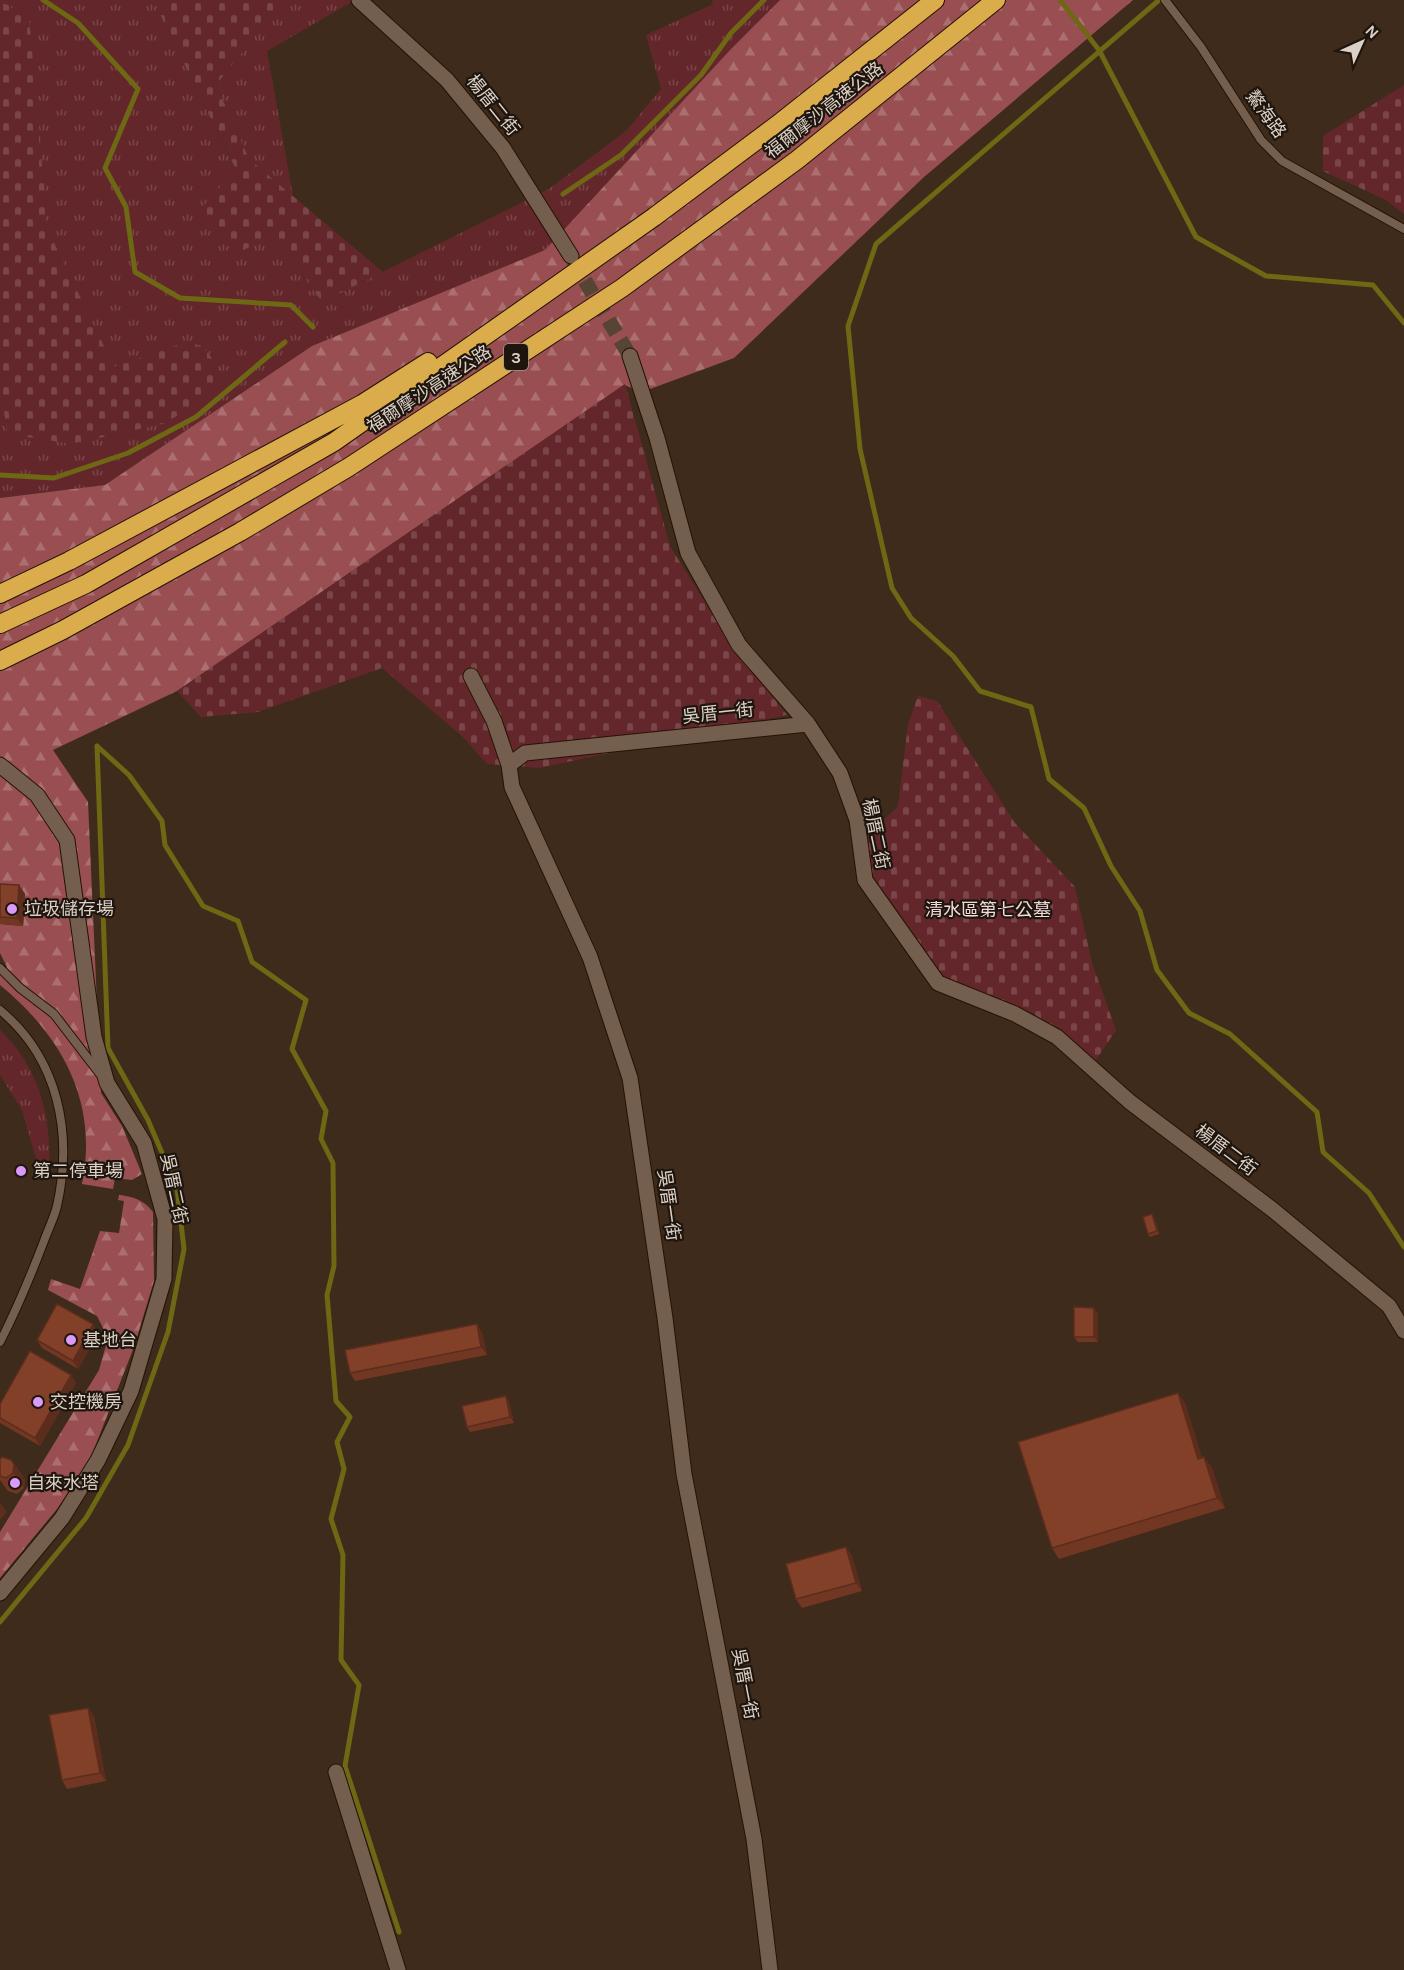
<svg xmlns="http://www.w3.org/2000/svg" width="1404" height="1970" viewBox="0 0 1404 1970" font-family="Karla,'Noto Sans TC',sans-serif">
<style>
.grass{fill:url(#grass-tufts)}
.forest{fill:url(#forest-firs)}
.cemetery{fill:url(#cemetery-stones)}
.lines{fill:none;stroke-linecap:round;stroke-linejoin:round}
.stream{stroke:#6e6714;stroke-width:5}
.street-tunnel{stroke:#564435;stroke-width:15;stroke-dasharray:15 8;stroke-linecap:butt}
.lane-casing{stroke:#241304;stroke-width:10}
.street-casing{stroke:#241304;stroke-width:17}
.highway-casing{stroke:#241304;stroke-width:20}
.lane{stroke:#745e4d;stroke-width:8}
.street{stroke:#745e4d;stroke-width:15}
.highway{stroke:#dbac4c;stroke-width:18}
.wall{fill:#713723}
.shaded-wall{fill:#5c2d1d}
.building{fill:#834029;stroke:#5c2d1d;stroke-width:1.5}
.poi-dot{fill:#d99af8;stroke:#1e160e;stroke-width:2}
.labels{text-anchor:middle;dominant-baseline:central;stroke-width:4.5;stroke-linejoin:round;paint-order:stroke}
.shield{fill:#1e160e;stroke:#a3988f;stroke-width:1.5}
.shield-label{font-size:16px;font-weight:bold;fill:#dcd0c6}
.street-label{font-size:18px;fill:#dcd0c6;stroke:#1e160e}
.poi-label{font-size:18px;fill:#dcd0c6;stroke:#1e160e;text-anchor:start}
.park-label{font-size:18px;fill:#f1dada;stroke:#1e160e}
</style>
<defs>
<pattern id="grass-tufts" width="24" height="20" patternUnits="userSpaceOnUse" patternTransform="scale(1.5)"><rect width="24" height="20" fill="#63272b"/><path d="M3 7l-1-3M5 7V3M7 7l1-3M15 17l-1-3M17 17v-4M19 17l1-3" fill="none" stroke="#794548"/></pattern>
<pattern id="forest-firs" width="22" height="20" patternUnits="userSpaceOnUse" patternTransform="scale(1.5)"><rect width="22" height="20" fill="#994f52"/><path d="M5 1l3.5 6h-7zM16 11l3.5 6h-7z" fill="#ab6f71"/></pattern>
<pattern id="cemetery-stones" width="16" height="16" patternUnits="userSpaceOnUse" patternTransform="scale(1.5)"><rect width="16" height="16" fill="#63272b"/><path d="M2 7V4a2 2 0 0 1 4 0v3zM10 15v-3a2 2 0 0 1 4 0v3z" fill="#794548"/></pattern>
</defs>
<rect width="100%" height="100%" fill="#3e2b1b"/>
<path class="grass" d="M0,0H163L158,10L236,171L275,235L322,302L549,189L627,130L661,89L646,35L713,4L712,0H780L731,49L545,250L312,346L105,485L0,498Z
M273,0H355L267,51L293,196L249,159L216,85L273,13Z
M0,1030C39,1067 52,1117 49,1170L44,1173L39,1169L22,1110L0,1075Z"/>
<path class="forest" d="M780,0H1133L924,177L734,358L642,392L624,385L177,691L53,750L88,802L101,1093L122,1126L142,1174L132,1180L115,1178L113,1189L82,1184C84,1172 86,1159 86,1147C87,1080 50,1026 0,985V974L7,967L0,953V924L23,926L25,894L0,892V498L105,485L312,346L545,250L731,49Z
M119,1195C134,1197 144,1200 153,1212L154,1281L134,1347L89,1462L57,1509L0,1578V1532L99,1370L108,1338L97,1316L48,1290L51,1279L80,1289L100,1231L119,1233L124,1201L118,1200Z"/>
<path class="cemetery" d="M163,0H273V13L216,85L249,159L383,272L322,302L275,235L237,253L199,211L236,170L158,10Z
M0,1L29,18L40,137L46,226L114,367L186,342L202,346L224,373L210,394L166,423L72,444L8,434L0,390Z
M1404,85V214L1386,200L1323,171V136Z
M625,384L670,546L730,643L787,715L539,768L487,764L463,737L382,668L258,712L201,717L177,691Z
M918,696L937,701L1015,823L1075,887L1092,963L1116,1030L1094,1063L1033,1013L936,974L874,882L865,838L898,806L908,724Z"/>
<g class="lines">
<path class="stream" d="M43,0L78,23L138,89L105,168L126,207L135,272L180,298L291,305L313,327
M1060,0L1099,50L1196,237L1266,276L1373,285L1404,323
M1159,0L876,244L848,326L860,449L892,588L911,618L953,656L980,691L1031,707L1049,779L1084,808L1111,866L1140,911L1157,970L1189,1013L1230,1034L1317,1112L1323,1152L1369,1193L1404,1247
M563,194L621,155L701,75L731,33L764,0
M0,475L54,478L128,453L196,417L285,342
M97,746L129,775L162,821L165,845L203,906L238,921L252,962L306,1000L292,1049L326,1111L321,1139L333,1163L334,1266L327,1295L336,1401L350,1417L337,1442L344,1469L331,1519L343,1555L341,1660L359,1685L345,1766L399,1932
M0,1622L86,1518L128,1445L168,1332L184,1249L177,1188L148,1120L108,1048L97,746"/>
<path class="street-tunnel" d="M573,261L630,356"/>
<defs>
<path id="lane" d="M1165,0L1201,47L1261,140L1282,161L1404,229
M0,968L20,988L54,1014L100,1074
M0,1010C59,1059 73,1134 57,1206C54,1218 48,1230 44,1241C31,1275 17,1309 0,1342"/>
<path id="street" d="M359,0L447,80L503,148L571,256
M630,356L657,438L688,553L739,645L808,724L840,773L857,820L865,880L938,983L1015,1014L1057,1037L1130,1102L1273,1210L1389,1306L1404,1331
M471,676L494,721L509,765
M0,765L37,795L67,840L94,1037L107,1083L144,1143L165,1219L164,1279L131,1391L98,1460L62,1518L0,1593
M336,1772L398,1970
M770,1970L754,1839L684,1474L665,1318L630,1078L590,957L512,787L509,765L525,753L808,724"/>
<path id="highway" d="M0,594L69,561L362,404L428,362
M0,624L86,584L334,442L654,217L777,125L935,0
M0,661L63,630L240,532L349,467L622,288L797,160L996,0"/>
</defs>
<use href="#lane" class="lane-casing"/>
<use href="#street" class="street-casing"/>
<use href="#highway" class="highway-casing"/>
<use href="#lane" class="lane"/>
<use href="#street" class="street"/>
<use href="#highway" class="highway"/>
</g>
<path class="wall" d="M0,884L19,885L25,894L23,926L0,924Z
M1154,1217L1159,1234L1150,1237L1148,1234Z
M1098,1313V1342H1078L1074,1337Z
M482,1332L487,1355L355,1381L350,1373Z
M99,1333L78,1369L42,1348L37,1340Z
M71,1375L76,1383L40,1446L0,1423V1404Z
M1178,1393L1185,1403L1202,1458L1204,1457L1212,1468L1225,1508L1059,1559L1052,1548Z
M506,1396L509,1402L514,1423L470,1432L467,1427Z
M0,1459L11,1460L25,1479L24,1488L17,1494L8,1491L0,1480Z
M846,1547L852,1556L862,1591L802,1608L796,1599Z
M88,1708L94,1716L106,1781L67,1789L62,1780Z"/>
<path class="shaded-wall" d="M19,885L25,894L23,926L17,918Z
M1094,1308L1098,1313V1342L1094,1337Z
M93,1324L99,1333L78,1369L73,1361Z
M477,1324L482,1332L487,1355L481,1347Z
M71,1375L76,1383L40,1446L35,1438Z
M1178,1393L1185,1403L1206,1470L1198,1459Z
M506,1396L509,1402L514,1423L510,1417Z
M1204,1457L1212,1468L1225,1508L1217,1498Z
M14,1464L25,1479L24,1488L13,1473Z
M1,1503L7,1512L0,1520V1505Z
M846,1547L852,1556L862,1591L856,1583Z
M88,1708L94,1716L106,1781L100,1773Z"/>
<path class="building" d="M0,884L19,885L17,918L0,917Z
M1152,1214L1157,1231L1148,1234L1143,1217Z
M57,1304L93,1324L73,1361L37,1340Z
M1074,1307L1094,1308V1337H1074Z
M477,1324L481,1347L350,1373L345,1350Z
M30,1351L71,1375L35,1438L0,1418V1404Z
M1178,1393L1198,1459L1204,1457L1217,1498L1052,1548L1018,1442Z
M506,1396L510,1417L467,1427L462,1406Z
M2,1457L11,1460L14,1464L13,1473L6,1478L0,1476V1459Z
M846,1547L856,1583L796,1599L786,1564Z
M88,1708L100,1773L62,1780L49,1715Z"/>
<g class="poi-dot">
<circle cx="12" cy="909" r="6"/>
<circle cx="21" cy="1171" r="6"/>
<circle cx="71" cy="1340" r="6"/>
<circle cx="38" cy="1402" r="6"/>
<circle cx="15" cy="1483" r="6"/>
</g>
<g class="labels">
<rect class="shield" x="504" y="344" width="24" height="26" rx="4.5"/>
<g class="shield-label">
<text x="516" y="357">3</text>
</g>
<g class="street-label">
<text transform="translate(493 105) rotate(51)">楊厝二街</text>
<text transform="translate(824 110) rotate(-38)">福爾摩沙高速公路</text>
<text transform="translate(1266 114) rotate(54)">鰲海路</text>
<text transform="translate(429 389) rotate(-33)">福爾摩沙高速公路</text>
<text transform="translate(718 713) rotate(-6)">吳厝一街</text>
<text transform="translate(876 834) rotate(78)">楊厝二街</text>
<text transform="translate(1226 1150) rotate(37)">楊厝二街</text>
<text transform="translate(174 1189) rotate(78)">吳厝二街</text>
<text transform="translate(669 1205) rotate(82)">吳厝一街</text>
<text transform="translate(745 1684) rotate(79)">吳厝一街</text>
</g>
<g class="poi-label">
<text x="24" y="909">垃圾儲存場</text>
<text x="33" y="1171">第二停車場</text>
<text x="83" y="1340">基地台</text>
<text x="50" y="1402">交控機房</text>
<text x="27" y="1483">自來水塔</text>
</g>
<g class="park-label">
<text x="988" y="910">清水區第七公墓</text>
</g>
</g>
<g transform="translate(1362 42) rotate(45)" stroke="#1e160e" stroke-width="4.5" paint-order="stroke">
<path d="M0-4.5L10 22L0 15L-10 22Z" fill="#dcd0c6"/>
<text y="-9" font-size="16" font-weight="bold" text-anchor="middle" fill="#dcd0c6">N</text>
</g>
</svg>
